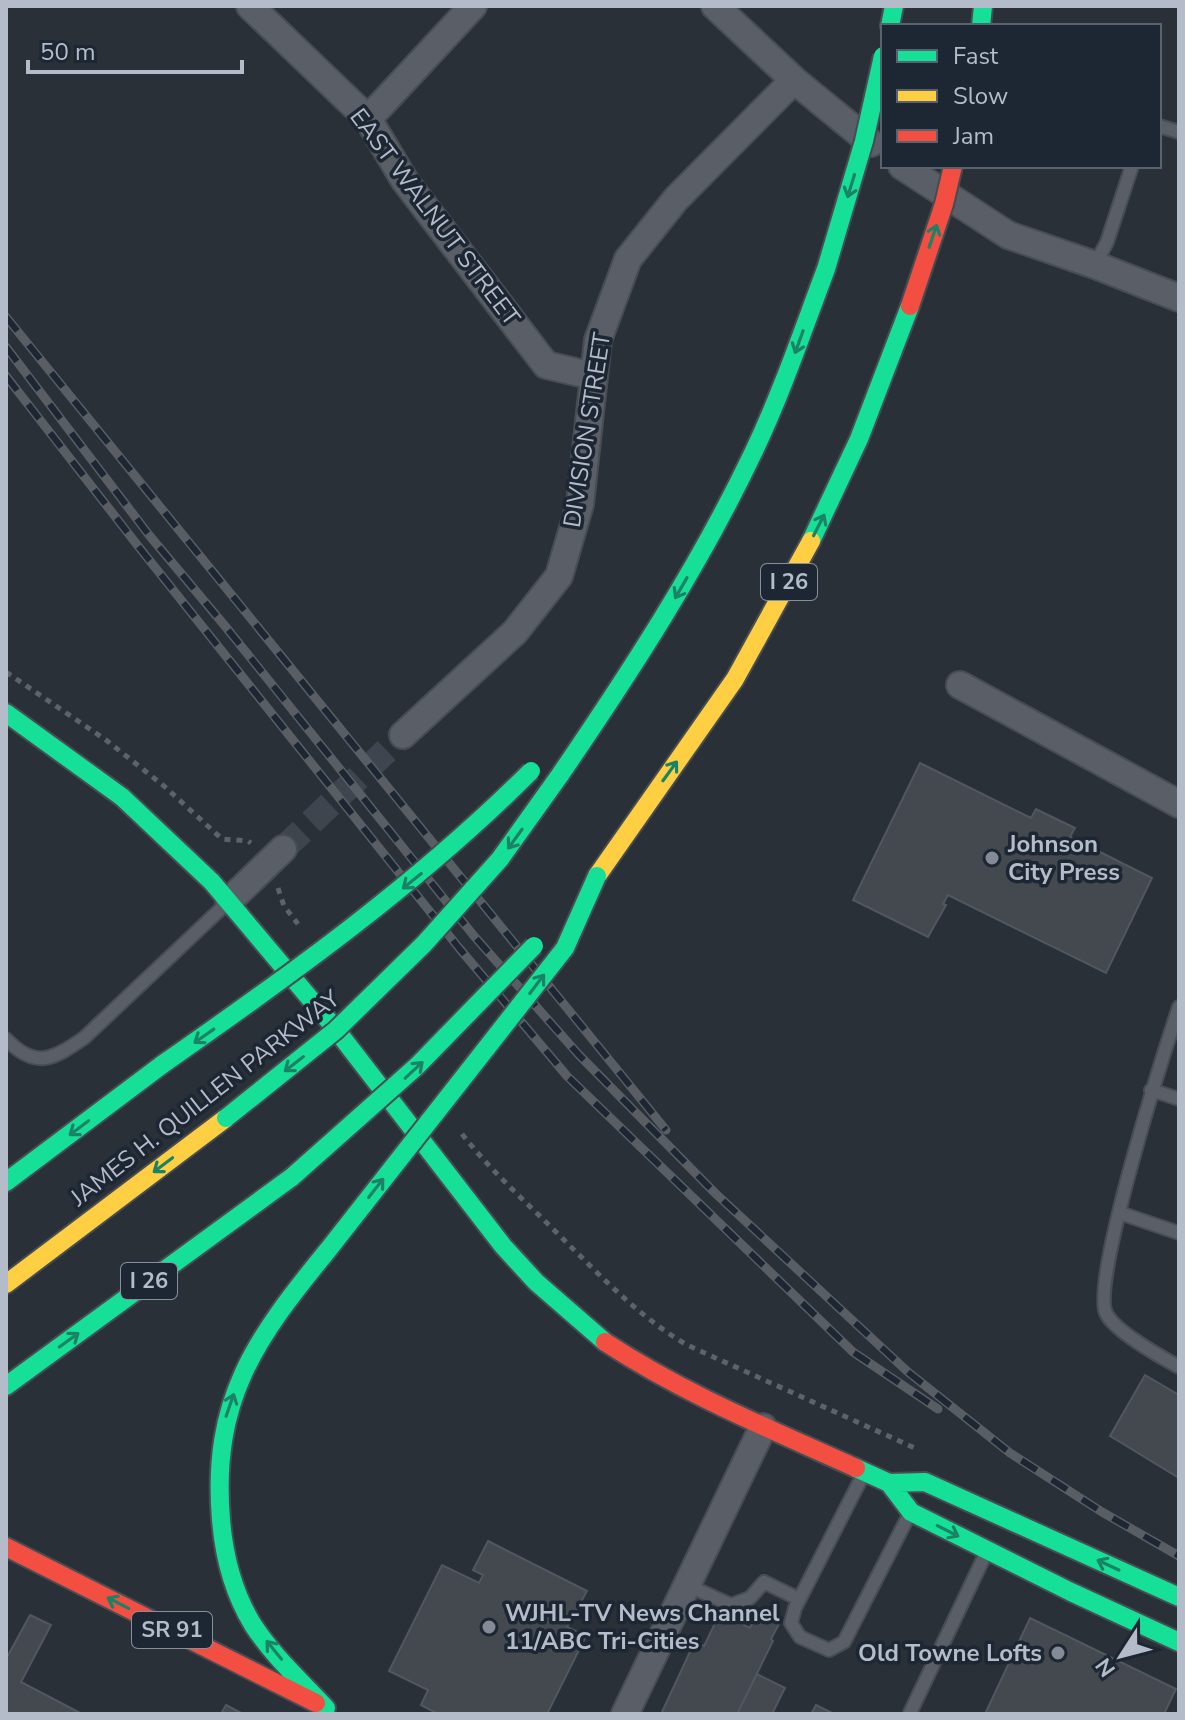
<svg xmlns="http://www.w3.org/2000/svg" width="1185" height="1720" viewBox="0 0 1185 1720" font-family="'Nunito Sans',sans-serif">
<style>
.building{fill:#444950;stroke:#52575f;stroke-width:2}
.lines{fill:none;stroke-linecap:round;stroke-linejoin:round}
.street-tunnel{stroke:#3f454e;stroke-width:26;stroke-dasharray:26 13;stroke-linecap:butt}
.lane-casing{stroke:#484c53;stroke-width:16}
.street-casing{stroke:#484c53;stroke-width:30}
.fast-casing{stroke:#484c53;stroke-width:22}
.slow-casing{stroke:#484c53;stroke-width:22}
.jam-casing{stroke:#484c53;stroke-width:22}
.path{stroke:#5d636a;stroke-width:5;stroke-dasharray:6 6;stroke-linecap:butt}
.lane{stroke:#5a5e66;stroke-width:12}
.street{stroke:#5a5e66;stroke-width:26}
.fast{stroke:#16e098;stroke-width:18}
.slow{stroke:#ffcf43;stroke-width:18}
.jam{stroke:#f24e42;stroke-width:18}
.rail-casing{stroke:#595d64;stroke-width:9}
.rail{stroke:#1d2633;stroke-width:6;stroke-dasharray:18;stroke-linecap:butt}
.fast-bridge-casing{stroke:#474c53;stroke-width:22;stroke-linecap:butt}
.jam-bridge-casing{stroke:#474c53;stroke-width:22;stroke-linecap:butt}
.fast-bridge{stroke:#16e098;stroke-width:18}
.jam-bridge{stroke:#f24e42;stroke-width:18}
.oneway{stroke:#1a8366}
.poi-dot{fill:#848b96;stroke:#1d2633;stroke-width:3}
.labels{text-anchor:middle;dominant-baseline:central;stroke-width:7;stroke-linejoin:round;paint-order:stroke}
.shield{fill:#1d2633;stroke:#878f9c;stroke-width:2}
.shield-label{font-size:22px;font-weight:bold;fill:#b4bcc9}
.street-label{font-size:24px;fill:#b4bcc9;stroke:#1d2633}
.poi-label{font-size:24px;font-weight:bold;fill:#b4bcc9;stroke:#1d2633;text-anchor:start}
</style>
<rect width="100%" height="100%" fill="#2a3038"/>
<path class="building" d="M920,763L1031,818L1036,809L1075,828L1070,837L1152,878L1106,973L948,895L943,904L946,905L928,937L853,900Z
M1145,1375L1179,1395V1478L1110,1436Z
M488,1541L587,1591L567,1627L586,1636L547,1714H438L421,1705L428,1690L389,1671L442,1565L479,1583L483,1575L473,1570Z
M720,1613L750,1628L757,1613L779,1624L771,1639L773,1641L737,1714H661L695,1641L704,1646Z
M30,1615L51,1625L21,1682L82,1714H6V1659Z
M1030,1618L1176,1689L1164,1714H985Z
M757,1674L785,1688L772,1714H737Z
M226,1705L243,1714H221Z
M816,1705L834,1714H811Z"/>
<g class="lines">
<path class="street-tunnel" d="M283,849L403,735"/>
<defs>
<path id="lane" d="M1159,126L1179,132
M1095,265L1107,242L1132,166
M1179,1007C1164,1052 1091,1281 1106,1313C1114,1331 1161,1357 1179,1367
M6,1039C36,1070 53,1059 84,1038L227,903
M1151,1090L1179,1099
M1120,1213L1179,1233
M863,1475L795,1608L791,1623L800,1637L829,1650L844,1642L909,1515
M687,1585L731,1605L750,1598L764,1582L799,1599
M910,1713L986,1553"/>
<path id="street" d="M250,6L368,119L405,181L546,365L593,376
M715,6L794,80L871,143
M368,119L473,6
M902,166L1008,235L1095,265L1179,298
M960,685L1179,804
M403,735L515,632L559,576L580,504L598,340L628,259L676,199L794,80
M229,901L283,849
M625,1714L763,1427"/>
<path id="fast" d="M890,26L894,6
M981,26L983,6
M811,541L859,439L910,306
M6,713L122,797L212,882L334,1027L503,1246L536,1282L605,1342
M560,775C631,671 700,565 754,451C782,392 803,330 826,269
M6,1182L163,1064
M6,1386L292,1177
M856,1468L889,1483L925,1482L1179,1597
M889,1483L911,1512L1071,1592L1179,1642
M326,1708C301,1681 273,1656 253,1625C234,1594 224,1556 221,1520C211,1400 255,1339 328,1250"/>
<path id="slow" d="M597,876L735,679L811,541
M6,1284L226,1118"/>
<path id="jam" d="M605,1342C684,1394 770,1429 856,1468
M6,1547L316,1703"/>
</defs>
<use href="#lane" class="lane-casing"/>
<use href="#street" class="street-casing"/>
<use href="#fast" class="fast-casing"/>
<use href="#slow" class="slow-casing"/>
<use href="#jam" class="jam-casing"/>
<path class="path" d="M6,672L106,740L164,786L222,839L248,841L251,843
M278,888L284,906L298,924
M462,1134C490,1170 524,1200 556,1232C598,1273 636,1315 687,1345L917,1449"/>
<use href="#lane" class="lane"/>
<use href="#street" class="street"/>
<use href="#fast" class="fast"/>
<use href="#slow" class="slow"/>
<use href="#jam" class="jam"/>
<defs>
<path id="rail" d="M6,317L666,1130
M6,347L149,535L225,626L474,936L579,1055L715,1193L908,1372L1010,1453L1102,1512L1179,1556
M6,376L138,546L459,948L567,1076L853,1352L938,1409"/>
</defs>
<use href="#rail" class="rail-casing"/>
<use href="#rail" class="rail"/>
<defs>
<path id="fast-bridge" d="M826,269L864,141L883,56
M163,1064C292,974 419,883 531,771
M226,1118L336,1030L424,944L500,859L560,775
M292,1177L417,1066L534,946
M328,1250L565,948L597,876"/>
<path id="jam-bridge" d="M910,306L944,204L953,166"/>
</defs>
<use href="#fast-bridge" class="fast-bridge-casing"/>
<use href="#jam-bridge" class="jam-bridge-casing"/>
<use href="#fast-bridge" class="fast-bridge"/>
<use href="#jam-bridge" class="jam-bridge"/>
</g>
<defs><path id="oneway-shaft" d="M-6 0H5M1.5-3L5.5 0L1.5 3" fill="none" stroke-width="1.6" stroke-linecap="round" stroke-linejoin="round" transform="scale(2)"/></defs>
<g class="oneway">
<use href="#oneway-shaft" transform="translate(851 186) rotate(107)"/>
<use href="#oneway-shaft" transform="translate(933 236) rotate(-71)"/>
<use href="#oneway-shaft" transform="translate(799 342) rotate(110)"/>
<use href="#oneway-shaft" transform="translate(819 525) rotate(-63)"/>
<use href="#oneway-shaft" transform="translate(681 588) rotate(120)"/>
<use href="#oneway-shaft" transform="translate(670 771) rotate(-54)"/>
<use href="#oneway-shaft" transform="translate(515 839) rotate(126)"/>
<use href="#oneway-shaft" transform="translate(412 881) rotate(141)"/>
<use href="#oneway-shaft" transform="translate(537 984) rotate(-53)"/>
<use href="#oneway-shaft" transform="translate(204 1036) rotate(145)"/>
<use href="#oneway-shaft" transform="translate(294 1064) rotate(142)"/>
<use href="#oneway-shaft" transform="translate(414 1070) rotate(-43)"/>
<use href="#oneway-shaft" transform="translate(79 1128) rotate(143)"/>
<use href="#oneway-shaft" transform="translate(163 1165) rotate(143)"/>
<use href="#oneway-shaft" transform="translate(376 1188) rotate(-52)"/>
<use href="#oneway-shaft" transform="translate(69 1340) rotate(-36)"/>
<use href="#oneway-shaft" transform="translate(230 1405) rotate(-71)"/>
<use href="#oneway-shaft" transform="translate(948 1531) rotate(27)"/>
<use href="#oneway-shaft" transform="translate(1108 1565) rotate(-155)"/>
<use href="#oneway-shaft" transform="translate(118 1603) rotate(-153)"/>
<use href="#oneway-shaft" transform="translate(274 1650) rotate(-129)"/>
</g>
<g class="poi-dot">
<circle cx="992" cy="858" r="8"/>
<circle cx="489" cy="1627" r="8"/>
<circle cx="1058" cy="1653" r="8"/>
</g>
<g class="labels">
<g class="shield">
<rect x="761" y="564" width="56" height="36" rx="6"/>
<rect x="121" y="1263" width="56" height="36" rx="6"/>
<rect x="132" y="1612" width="80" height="36" rx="6"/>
</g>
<g class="shield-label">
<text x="789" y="582">I 26</text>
<text x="149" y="1281">I 26</text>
<text x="172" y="1630">SR 91</text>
</g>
<g class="street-label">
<text transform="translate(435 217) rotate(53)">EAST WALNUT STREET</text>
<text transform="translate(587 430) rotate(-81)">DIVISION STREET</text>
<text transform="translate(205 1098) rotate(-38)">JAMES H. QUILLEN PARKWAY</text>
</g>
<g class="poi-label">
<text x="1008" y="844">Johnson<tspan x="1008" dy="28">City Press</tspan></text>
<text x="505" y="1613">WJHL-TV News Channel<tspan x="505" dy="28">11/ABC Tri-Cities</tspan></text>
<text x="1042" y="1653" text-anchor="end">Old Towne Lofts</text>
</g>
</g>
<rect width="1185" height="1720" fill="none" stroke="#b4bcc9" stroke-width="16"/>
<rect x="881" y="24" width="280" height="144" fill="#1d2633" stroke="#59626f" stroke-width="2"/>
<rect x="897" y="50" width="40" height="12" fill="#16e098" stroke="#59626f" stroke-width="2"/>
<text x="953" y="64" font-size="24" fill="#b4bcc9">Fast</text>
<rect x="897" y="90" width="40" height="12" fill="#ffcf43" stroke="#59626f" stroke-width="2"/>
<text x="953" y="104" font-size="24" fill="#b4bcc9">Slow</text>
<rect x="897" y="130" width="40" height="12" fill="#f24e42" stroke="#59626f" stroke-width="2"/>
<text x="953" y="144" font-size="24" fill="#b4bcc9">Jam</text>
<g transform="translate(1121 1656) rotate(234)" stroke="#1d2633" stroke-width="6" paint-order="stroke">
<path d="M0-6L14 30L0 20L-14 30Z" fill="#b4bcc9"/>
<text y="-12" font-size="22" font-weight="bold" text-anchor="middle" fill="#b4bcc9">N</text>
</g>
<path d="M28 60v12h214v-12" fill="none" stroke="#b4bcc9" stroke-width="4"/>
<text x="40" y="60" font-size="24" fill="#b4bcc9" stroke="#1d2633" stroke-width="6" paint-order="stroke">50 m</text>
</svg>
